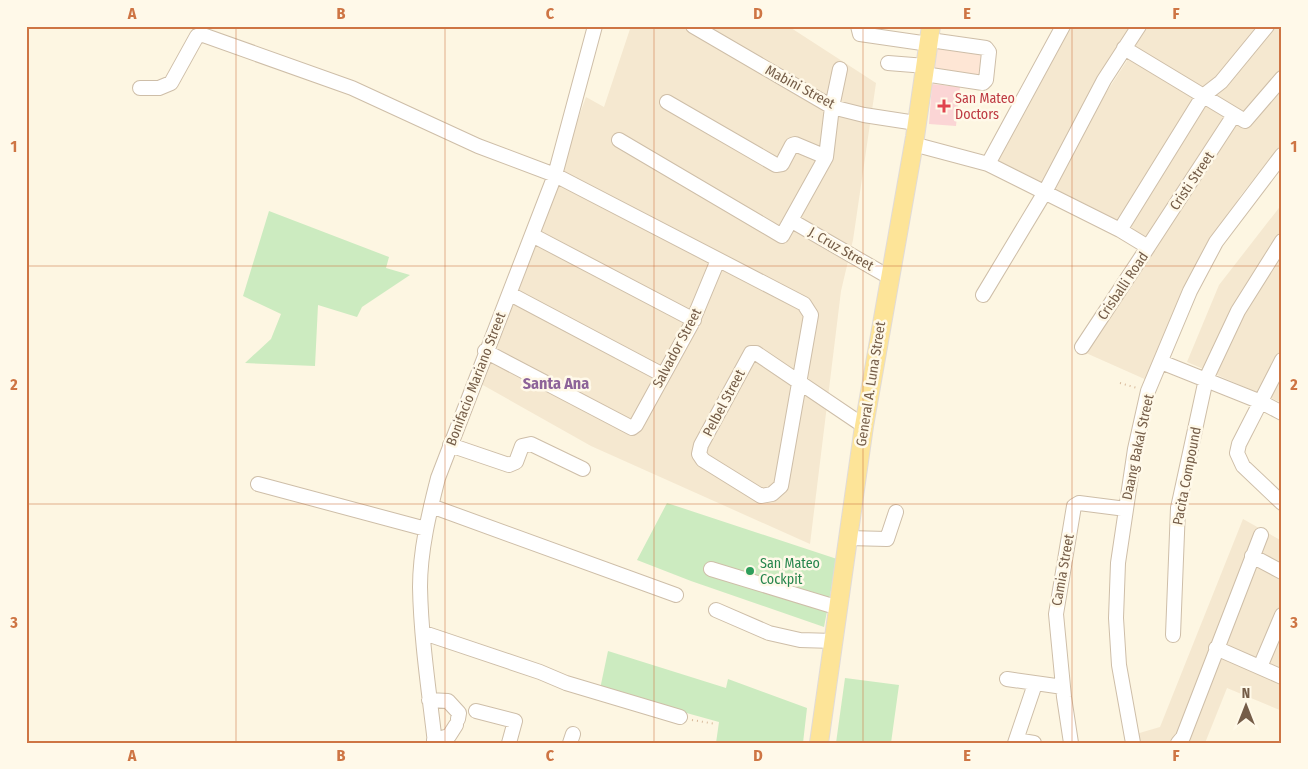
<svg xmlns="http://www.w3.org/2000/svg" width="1308" height="769" viewBox="0 0 1308 769" font-family="'Fira Sans Condensed',sans-serif">
<style>
.residential{fill:#f5e8d0}
.commercial{fill:#fee6d5}
.medical{fill:#fbd5d5}
.green{fill:#ccebc0}
.lines{fill:none;stroke-linecap:round;stroke-linejoin:round}
.minor-casing{stroke:#cebea8;stroke-width:16}
.major-casing{stroke:#e1dbd7;stroke-width:20}
.path{stroke:#d8ba9c;stroke-width:2;stroke-dasharray:1 4;stroke-linecap:butt}
.minor{stroke:#fff;stroke-width:14}
.major{stroke:#fde498;stroke-width:18}
.grid{fill:none;stroke:#ce7544;stroke-width:1;stroke-opacity:0.55}
.health-dot{fill:#e0444e;stroke:#fff9e9;stroke-width:2}
.leisure-dot{fill:#2e9e5b;stroke:#fff9e9;stroke-width:2}
.labels{text-anchor:middle;dominant-baseline:central;stroke-width:5;stroke-linejoin:round;paint-order:stroke}
.street-label{font-size:14px;fill:#755d48;stroke:#fff9e9}
.health-label{font-size:14px;fill:#be3a42;stroke:#fff9e9;text-anchor:start}
.leisure-label{font-size:14px;fill:#27864d;stroke:#fff9e9;text-anchor:start}
.quarter-label{font-size:16px;font-weight:bold;fill:#8d6399;stroke:#fff9e9}
.neatline{fill:none;stroke:#ce7544;stroke-width:2}
.grid-label{font-size:16px;text-anchor:middle;font-weight:bold;fill:#ce7544}
</style>
<rect width="100%" height="100%" fill="#fdf6e2"/>
<path class="residential" d="M631,26H788L876,83L853,240L841,291L810,544L591,446L481,384L586,97L604,107Z
M1061,26H1132L1048,182L1130,56L1197,97L1116,222L1043,191L984,171Z
M1144,26H1282V70L1244,116L1131,46Z
M1282,83V144L1241,195L1192,277L1149,381L1077,349L1236,123Z
M1203,99L1228,115L1145,249L1116,236Z
M1282,204V403L1187,362L1219,285Z
M1243,519L1282,541V711L1227,688L1205,743H1138L1136,734L1160,727Z"/>
<path class="commercial" d="M938,39L996,48L990,86L962,82L933,73Z"/>
<path class="medical" d="M932,84L960,87L956,126L929,124Z"/>
<path class="green" d="M269,211L389,257L386,268L410,275L362,307L357,317L318,305L315,366L245,363L271,339L281,314L243,296Z
M667,503L837,559L824,627L691,581L637,560Z
M608,651L726,688L728,679L807,708L803,743H716L719,722L600,689Z
M845,678L899,685L891,743H836Z"/>
<g class="lines">
<defs>
<path id="minor" d="M693,26L832,107L864,115L916,123
M858,26L860,34L929,44
M1124,48L1245,121L1282,78
M888,63L926,66
M924,74L983,83L986,80L989,52L986,48L930,40
M140,88H159L171,83L197,36L203,35L352,88L478,146L555,175L804,304L811,315L781,486L772,494L761,496L703,460L699,454L701,445L751,353H756L864,426
M667,102L776,165L782,164L792,145L795,144L826,157
M619,140L782,236L826,157L832,107L840,69
M913,144L988,164L1120,230L1148,247L1082,347
M988,164L1063,26
M792,221L889,277
M1120,230L1203,96L1221,82L1267,26
M532,235L694,320
M1148,247L1234,115
M510,294L663,375
M983,295L1045,192L1104,80L1139,26
M485,351L632,428L636,425L691,325L718,260
M1282,360L1239,444L1237,453L1243,466L1282,503
M1161,362L1261,402L1282,413
M450,445L509,465L516,462L522,446L531,444L583,469
M258,484L426,529
M431,506L676,595
M848,538L887,539L896,512
M1252,556L1282,572
M711,569L839,608
M716,610L769,633L800,640L834,641
M424,633L540,672L566,683L680,717
M1173,635L1178,508L1206,379L1238,311L1282,241
M1216,648L1282,677
M1260,667L1282,615
M1007,679L1063,687
M429,700L448,701L459,713L458,719
M476,711L515,721L509,743
M434,740L449,736L456,725
M1016,740L1034,743
M435,743C429,691 421,639 420,587C420,551 429,513 438,478L555,175L595,26
M570,743L573,734
M1015,743L1035,684
M1071,743L1064,697L1056,614L1074,506L1079,503L1126,509
M1133,743L1119,665L1116,618L1118,563L1135,449L1148,391L1190,291L1216,242L1282,155
M1178,743L1183,737L1261,535"/>
<path id="major" d="M819,743L864,426L915,137L931,26"/>
</defs>
<use href="#minor" class="minor-casing"/>
<use href="#major" class="major-casing"/>
<path class="path" d="M1120,383L1137,388
M692,720L716,724"/>
<use href="#minor" class="minor"/>
<use href="#major" class="major"/>
</g>
<path class="grid" d="M236,26V743M445,26V743M654,26V743M863,26V743M1072,26V743M26,266H1282M26,504H1282"/>
<path class="health-dot" d="M941.5 98.5h5v5h5v5h-5v5h-5v-5h-5v-5h5z"/>
<circle class="leisure-dot" cx="750" cy="571" r="5"/>
<g class="labels">
<g class="street-label">
<text transform="translate(800 87) rotate(28)">Mabini Street</text>
<text transform="translate(1192 181) rotate(-56)">Cristi Street</text>
<text transform="translate(841 249) rotate(30)">J. Cruz Street</text>
<text transform="translate(1123 286) rotate(-56)">Crisballi Road</text>
<text transform="translate(677 348) rotate(-62)">Salvador Street</text>
<text transform="translate(476 379) rotate(-69)">Bonifacio Mariano Street</text>
<text transform="translate(871 384) rotate(-81)">General A. Luna Street</text>
<text transform="translate(724 403) rotate(-62)">Pelbel Street</text>
<text transform="translate(1138 447) rotate(-78)">Daang Bakal Street</text>
<text transform="translate(1187 476) rotate(-79)">Pacita Compound</text>
<text transform="translate(1063 570) rotate(-80)">Camia Street</text>
</g>
<g class="health-label">
<text x="955" y="98">San Mateo<tspan x="955" dy="16">Doctors</tspan></text>
</g>
<g class="leisure-label">
<text x="760" y="563">San Mateo<tspan x="760" dy="16">Cockpit</tspan></text>
</g>
<g class="quarter-label">
<text x="556" y="383">Santa Ana</text>
</g>
</g>
<rect width="1308" height="769" fill="none" stroke="#fff9e9" stroke-width="55"/>
<g transform="translate(1246 706)" stroke="#fff9e9" stroke-width="4" paint-order="stroke">
<path d="M0-4L9 19L0 12L-9 19Z" fill="#755d48"/>
<text y="-8" font-size="14" font-weight="bold" text-anchor="middle" fill="#755d48">N</text>
</g>
<rect x="28" y="28" width="1252" height="714" class="neatline"/>
<g class="grid-label">
<text x="132" y="19">A</text>
<text x="341" y="19">B</text>
<text x="550" y="19">C</text>
<text x="758" y="19">D</text>
<text x="967" y="19">E</text>
<text x="1176" y="19">F</text>
<text x="14" y="152">1</text>
<text x="1294" y="152">1</text>
<text x="14" y="390">2</text>
<text x="1294" y="390">2</text>
<text x="14" y="628">3</text>
<text x="1294" y="628">3</text>
<text x="132" y="761">A</text>
<text x="341" y="761">B</text>
<text x="550" y="761">C</text>
<text x="758" y="761">D</text>
<text x="967" y="761">E</text>
<text x="1176" y="761">F</text>
</g>
</svg>
